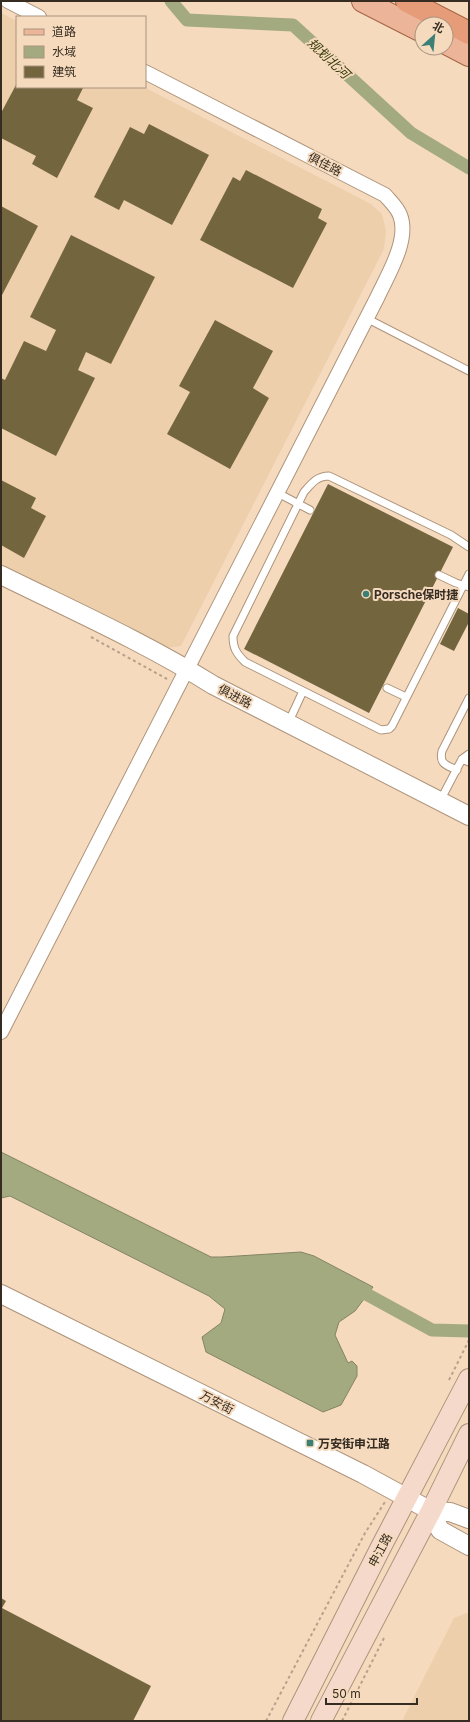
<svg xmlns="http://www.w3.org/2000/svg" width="470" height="1722" viewBox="0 0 470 1722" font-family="Inter,'Noto Sans SC',sans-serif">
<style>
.built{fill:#eecfac}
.water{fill:#a4aa80;stroke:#838464}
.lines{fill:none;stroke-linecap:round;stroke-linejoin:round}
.canal{stroke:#a4aa80;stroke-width:13}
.building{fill:#73663f}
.service-casing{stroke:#ad947a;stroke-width:9}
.minor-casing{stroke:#ad947a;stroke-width:16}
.tertiary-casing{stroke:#ad947a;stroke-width:20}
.secondary-casing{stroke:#ad947a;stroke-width:22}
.primary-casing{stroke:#a46543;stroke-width:24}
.trunk-casing{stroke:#a46543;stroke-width:24}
.path{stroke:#b7a18b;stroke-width:2;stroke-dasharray:3 3;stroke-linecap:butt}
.service{stroke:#fff;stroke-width:7}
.minor{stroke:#fff;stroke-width:14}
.tertiary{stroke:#fff;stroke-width:18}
.secondary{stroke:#f5dacc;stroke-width:20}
.primary{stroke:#ecb59a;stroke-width:22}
.trunk{stroke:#e69c78;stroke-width:22}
.poi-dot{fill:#3c8075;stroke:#f5dabe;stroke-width:1.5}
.labels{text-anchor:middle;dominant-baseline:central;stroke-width:4;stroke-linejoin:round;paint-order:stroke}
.street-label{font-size:12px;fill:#362c21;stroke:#f5dabe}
.poi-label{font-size:12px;font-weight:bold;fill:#362c21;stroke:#f5dabe;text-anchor:start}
.water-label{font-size:13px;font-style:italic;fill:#373b07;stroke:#f5dabe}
</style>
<rect width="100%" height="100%" fill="#f5dabe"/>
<path class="built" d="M1,13L17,21V87H144L371,204L382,214L386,231L384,249L181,646L166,648L1,565Z
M469,1612V1721H402L454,1618Z"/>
<path class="water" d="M1,1152L211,1257H222L301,1252L314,1256L373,1287L355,1311L339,1322L335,1335L348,1363L352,1361L357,1366V1376L341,1405L323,1412L206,1352L202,1337L221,1323L225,1309L209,1296L10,1196L1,1198Z"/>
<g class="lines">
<path class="canal" d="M171,1L187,20L293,25L411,133L469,168
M353,1289L368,1295L432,1330L469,1331"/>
</g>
<path class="building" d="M17,83V87H82L83,88L77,100L93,108L57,178L32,164L36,156L1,138V113Z
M149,124L209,155L172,225L124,200L119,210L94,197L130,127L144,134Z
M246,170L322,209L318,218L327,223L293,288L200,240L233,177L240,181Z
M1,206L38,226L1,297Z
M71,235L155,277L111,364L86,352L78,370L95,378L56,456L1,428V378L5,380L24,341L46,351L56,330L30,317Z
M215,320L273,351L253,388L269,398L230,469L167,434L190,392L179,386Z
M1,480L36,498L31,508L46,516L24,558L1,545Z
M328,484L453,547L369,713L244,649Z
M458,608L469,614V622L454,651L440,644Z
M1,1598L6,1601L2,1608L151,1686L133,1721H1Z"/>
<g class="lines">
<defs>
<path id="service" d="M366,318L469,371
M276,492L310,510
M469,547L451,535L329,476C317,476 312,483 304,492L233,636C233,648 236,653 245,662L381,730L389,729L392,726L469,574
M439,575L456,583L469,587
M387,688L406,697
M291,717L303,691
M462,759L469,754
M457,770C446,765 439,764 442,751L469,698
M440,801L462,759L469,762"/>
<path id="minor" d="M8,1L39,17
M1,1032L377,298C387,276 410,240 400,215C397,207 390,201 385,195L145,72"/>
<path id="tertiary" d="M1,575C72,610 146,643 213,685L469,816
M1,1294L363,1474L431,1511L450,1512L469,1519
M431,1511L440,1530L469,1546"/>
<path id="secondary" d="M293,1721L381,1547L469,1379
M321,1721L431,1511L469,1434"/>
<path id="primary" d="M363,1L422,31
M446,43L469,55"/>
<path id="trunk" d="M407,1L469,33"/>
</defs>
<use href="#service" class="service-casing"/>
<use href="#minor" class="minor-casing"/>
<use href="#tertiary" class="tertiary-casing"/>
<use href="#secondary" class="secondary-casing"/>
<use href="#primary" class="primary-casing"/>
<use href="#trunk" class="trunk-casing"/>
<path class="path" d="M91,637L167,679
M449,1380L469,1340
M266,1721L365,1533L385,1502
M342,1721L385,1636"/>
<use href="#service" class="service"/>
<use href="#minor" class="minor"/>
<use href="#tertiary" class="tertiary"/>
<use href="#secondary" class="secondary"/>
<use href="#primary" class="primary"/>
<use href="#trunk" class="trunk"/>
</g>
<g class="poi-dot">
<circle cx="366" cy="594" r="4"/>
<rect x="306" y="1439" width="8" height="8" rx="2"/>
</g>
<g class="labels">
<g class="street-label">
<text transform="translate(325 164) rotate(27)">俱佳路</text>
<text transform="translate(235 696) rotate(27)">俱进路</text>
<text transform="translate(217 1402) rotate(27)">万安街</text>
<text transform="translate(380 1550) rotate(-62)">申江路</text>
</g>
<g class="poi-label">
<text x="374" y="594">Porsche保时捷</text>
<text x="318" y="1443">万安街申江路</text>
</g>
<g class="water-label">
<text transform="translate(329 58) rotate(43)">规划北河</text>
</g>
</g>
<rect width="470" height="1722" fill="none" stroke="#362c21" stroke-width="4"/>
<rect x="16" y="16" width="130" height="72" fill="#f5dabe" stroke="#a9947f"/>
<rect x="24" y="29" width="20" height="6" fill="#ecb59a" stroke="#a9947f"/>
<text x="52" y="36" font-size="12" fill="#362c21">道路</text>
<rect x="24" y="46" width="20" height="12" fill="#a4aa80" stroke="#a9947f"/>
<text x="52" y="56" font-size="12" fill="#362c21">水域</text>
<rect x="24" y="66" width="20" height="12" fill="#73663f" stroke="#a9947f"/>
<text x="52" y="76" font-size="12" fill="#362c21">建筑</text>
<g transform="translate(434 36) rotate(27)"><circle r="19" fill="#f5dabe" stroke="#a9947f"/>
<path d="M0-3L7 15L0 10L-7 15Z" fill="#3c8075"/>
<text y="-6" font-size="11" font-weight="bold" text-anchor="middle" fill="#362c21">北</text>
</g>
<path d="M326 1698v6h91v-6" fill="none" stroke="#362c21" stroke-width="2"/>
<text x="332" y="1698" font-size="12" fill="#362c21" stroke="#f5dabe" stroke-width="3" paint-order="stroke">50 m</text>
</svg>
